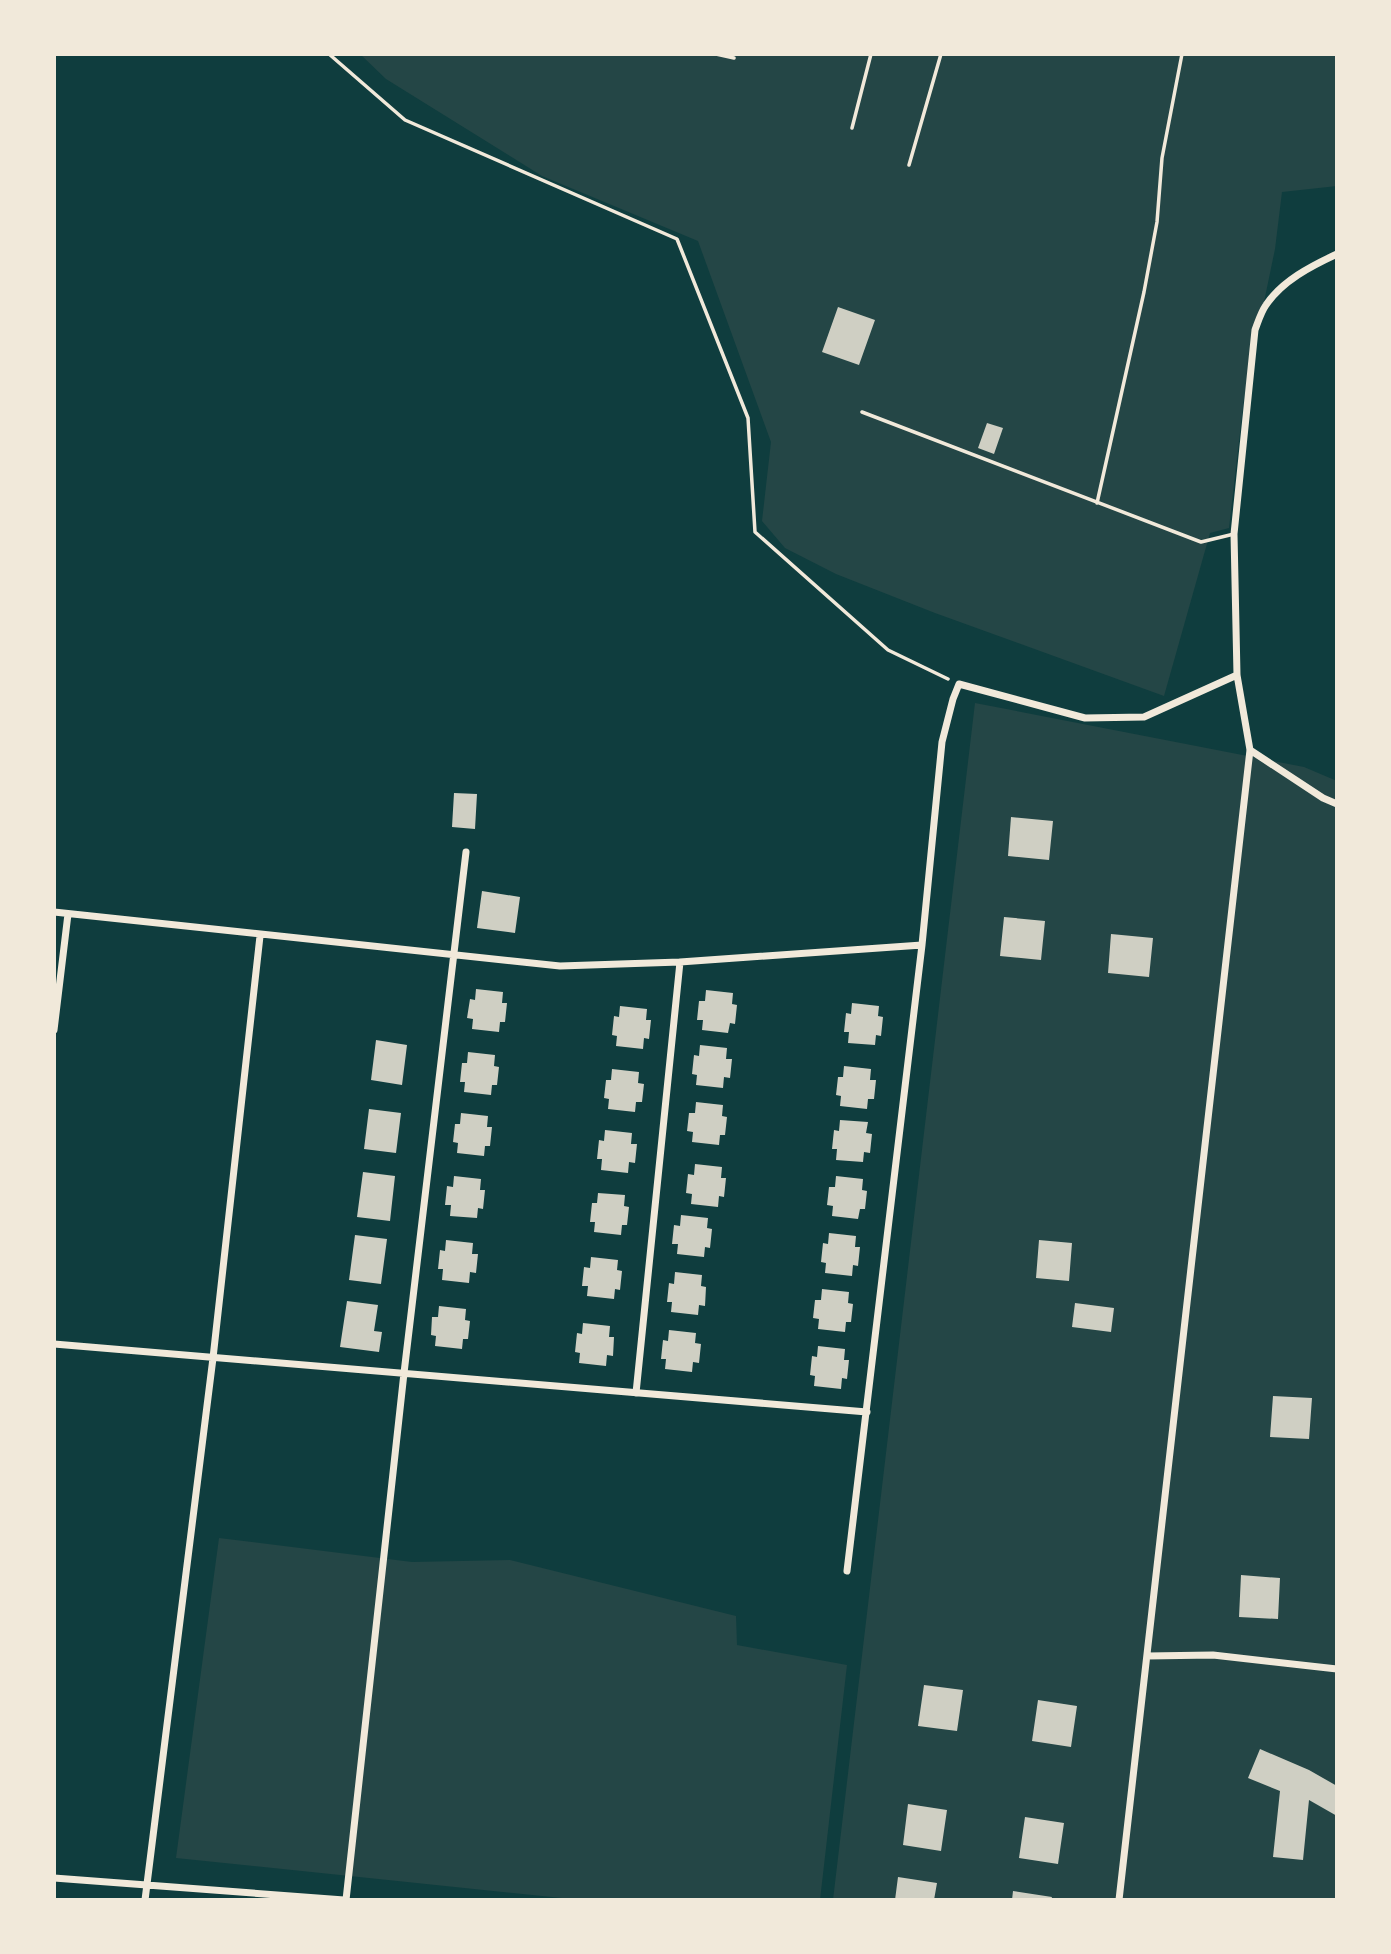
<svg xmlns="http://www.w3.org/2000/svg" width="1391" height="1954" viewBox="0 0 1391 1954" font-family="'Fira Sans',sans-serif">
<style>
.green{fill:#244646}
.building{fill:#cfcfc3}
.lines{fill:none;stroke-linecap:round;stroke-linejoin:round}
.path{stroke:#f1e9da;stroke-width:3.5}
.service{stroke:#f1e9da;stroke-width:3.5}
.minor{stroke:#f1e9da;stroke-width:7}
</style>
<rect width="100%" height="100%" fill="#0f3d3e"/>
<path class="green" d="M360,54H1337V186L1282,192L1275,249L1244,398L1229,528L1210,533L1164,696L935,613L836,574L785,548L762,521L771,442L698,241L542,176L386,79Z
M975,703L1304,767L1337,781V1900H833Z
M219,1538L412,1562L510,1560L736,1616L737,1645L847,1665L820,1900H581L176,1858Z"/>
<path class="building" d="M838,307L875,320L859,365L822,352Z
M987,423L1003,428L994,454L978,448Z
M454,793L477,794L475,829L452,827Z
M1011,817L1053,821L1049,860L1008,856Z
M482,891L520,897L515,933L477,928Z
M1004,917L1045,921L1041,960L1000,956Z
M1111,934L1153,938L1149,977L1108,973Z
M476,989L503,992L502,1003H507L505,1022H500L499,1032L472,1029L473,1019L467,1018L470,999L475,1000Z
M706,990L733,993L732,1004L737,1005L735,1024L730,1023L728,1033L702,1030L703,1020H697L699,1001H705Z
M852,1003L879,1006L878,1016L883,1017L881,1036L876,1035L875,1045L848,1043L849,1032H844L846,1013L851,1014Z
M620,1006L647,1009L646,1020H651L649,1039L644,1038L643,1049L616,1046L617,1036L612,1035L614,1016L619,1017Z
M376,1040L407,1045L402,1085L371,1080Z
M700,1045L727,1048L726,1059H732L730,1078L724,1077L723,1088L696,1085L697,1075L692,1074L694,1055L699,1056Z
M468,1052L495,1055L494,1066L499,1067L497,1085H492L491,1095L464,1092L465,1082H460L462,1063H467Z
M844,1066L871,1069L870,1080H876L874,1099H868L867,1109L840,1106L841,1096L836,1095L838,1077H843Z
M612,1069L639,1072L638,1083L644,1084L642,1102H636L635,1112L608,1109L609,1099L604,1098L606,1080H611Z
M696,1102L723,1105L722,1116L727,1117L725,1135H720L719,1145L692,1142L693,1132L687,1131L689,1113H695Z
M369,1109L401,1113L396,1153L364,1149Z
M461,1113L488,1116L487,1127H492L490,1146H485L484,1156L457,1153L458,1143L453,1142L455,1124H460Z
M840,1120L868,1122L866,1133L872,1134L870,1153L864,1152L863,1162L836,1160L837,1149H832L834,1130L839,1131Z
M605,1130L632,1133L631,1144H637L635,1163L629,1162L628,1173L601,1170L602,1159H597L599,1140L604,1141Z
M695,1164L722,1167L721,1178H726L724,1197L719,1196L718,1207L691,1204L692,1194L686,1193L688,1174L694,1175Z
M363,1172L395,1176L390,1221L357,1217Z
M454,1176L481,1179L480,1190H485L483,1209L478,1208L477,1218L450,1216L451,1205H445L447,1186L453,1187Z
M836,1176L863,1179L862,1190L867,1191L865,1209H860L858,1219L832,1216L833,1206L827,1205L829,1187H835Z
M598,1193L625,1195L624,1206L629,1207L627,1225H622L621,1235L594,1232L595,1222H590L592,1203H597Z
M681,1215L708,1218L707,1228L712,1229L710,1248L705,1247L704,1257L677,1254L678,1244H672L674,1225L680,1226Z
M829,1233L856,1236L855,1247H860L858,1266L853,1265L852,1276L825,1273L826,1263L821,1262L823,1243L828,1244Z
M355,1235L387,1239L381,1284L349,1280Z
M446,1240L473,1243L472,1254H478L476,1273L470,1272L469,1283L442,1280L443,1269H438L440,1250L445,1251Z
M1039,1240L1072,1243L1069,1281L1036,1278Z
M591,1257L618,1260L617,1270L622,1271L620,1290L615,1289L614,1299L587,1296L588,1286H582L584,1267L590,1268Z
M675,1272L702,1275L701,1286L706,1287L705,1306L699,1305L698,1315L671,1312L672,1302H667L669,1283L674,1284Z
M822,1289L849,1292L848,1303L853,1304L851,1322H846L845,1332L818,1329L819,1319L813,1318L815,1300H821Z
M347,1301L378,1305L374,1331L382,1332L379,1352L340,1347Z
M1075,1303L1114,1308L1111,1332L1072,1327Z
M439,1306L466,1309L465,1320L470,1321L468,1339H463L462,1349L435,1346L436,1336L431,1335L432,1317H438Z
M583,1323L610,1326L609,1337H614L613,1356L607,1355L606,1366L579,1363L580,1353L575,1352L577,1333L582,1334Z
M669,1330L696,1333L695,1343L701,1344L699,1363L693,1362L692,1372L665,1369L666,1359H661L663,1340L668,1341Z
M818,1346L845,1349L844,1360H849L847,1379L842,1378L841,1389L814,1386L815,1376L810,1375L812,1356L817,1357Z
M1273,1396L1312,1398L1309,1439L1270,1437Z
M1241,1575L1280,1578L1278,1619L1239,1617Z
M924,1685L963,1690L957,1731L918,1726Z
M1038,1700L1077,1706L1071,1747L1032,1741Z
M1260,1749L1309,1770L1337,1786V1816L1309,1800L1303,1860L1273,1857L1280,1791L1248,1778Z
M908,1804L947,1810L941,1851L903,1845Z
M1025,1817L1064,1823L1058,1864L1019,1858Z
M898,1877L937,1883L934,1900H895Z
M1013,1891L1052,1897L1051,1900H1012Z"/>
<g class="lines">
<path class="path" d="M329,54L405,120L677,239L748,418L755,532L888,650L948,679"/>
<path class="service" d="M716,54L734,58
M852,128L871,54
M909,165L941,54
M862,412L1201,542L1234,534
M1097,503L1144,292L1157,222L1162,158L1182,54"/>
<path class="minor" d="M1250,750L1323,798L1337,804
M54,912L560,966L680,962L922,945
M54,1030L68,914
M54,1344L867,1412
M636,1393L680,962
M847,1571L922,945L942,742L953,699L959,684L1085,718L1144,717L1237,675
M1147,1656L1213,1655L1337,1669
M54,1878L344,1900
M145,1900L213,1358L260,936
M346,1900L404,1373L466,852
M1119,1900L1250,750L1237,675L1234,534L1255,330C1258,322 1261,312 1266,305C1282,281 1311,266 1337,254"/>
</g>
<rect width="1391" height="1954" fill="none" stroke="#f1e9da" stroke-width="112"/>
</svg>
